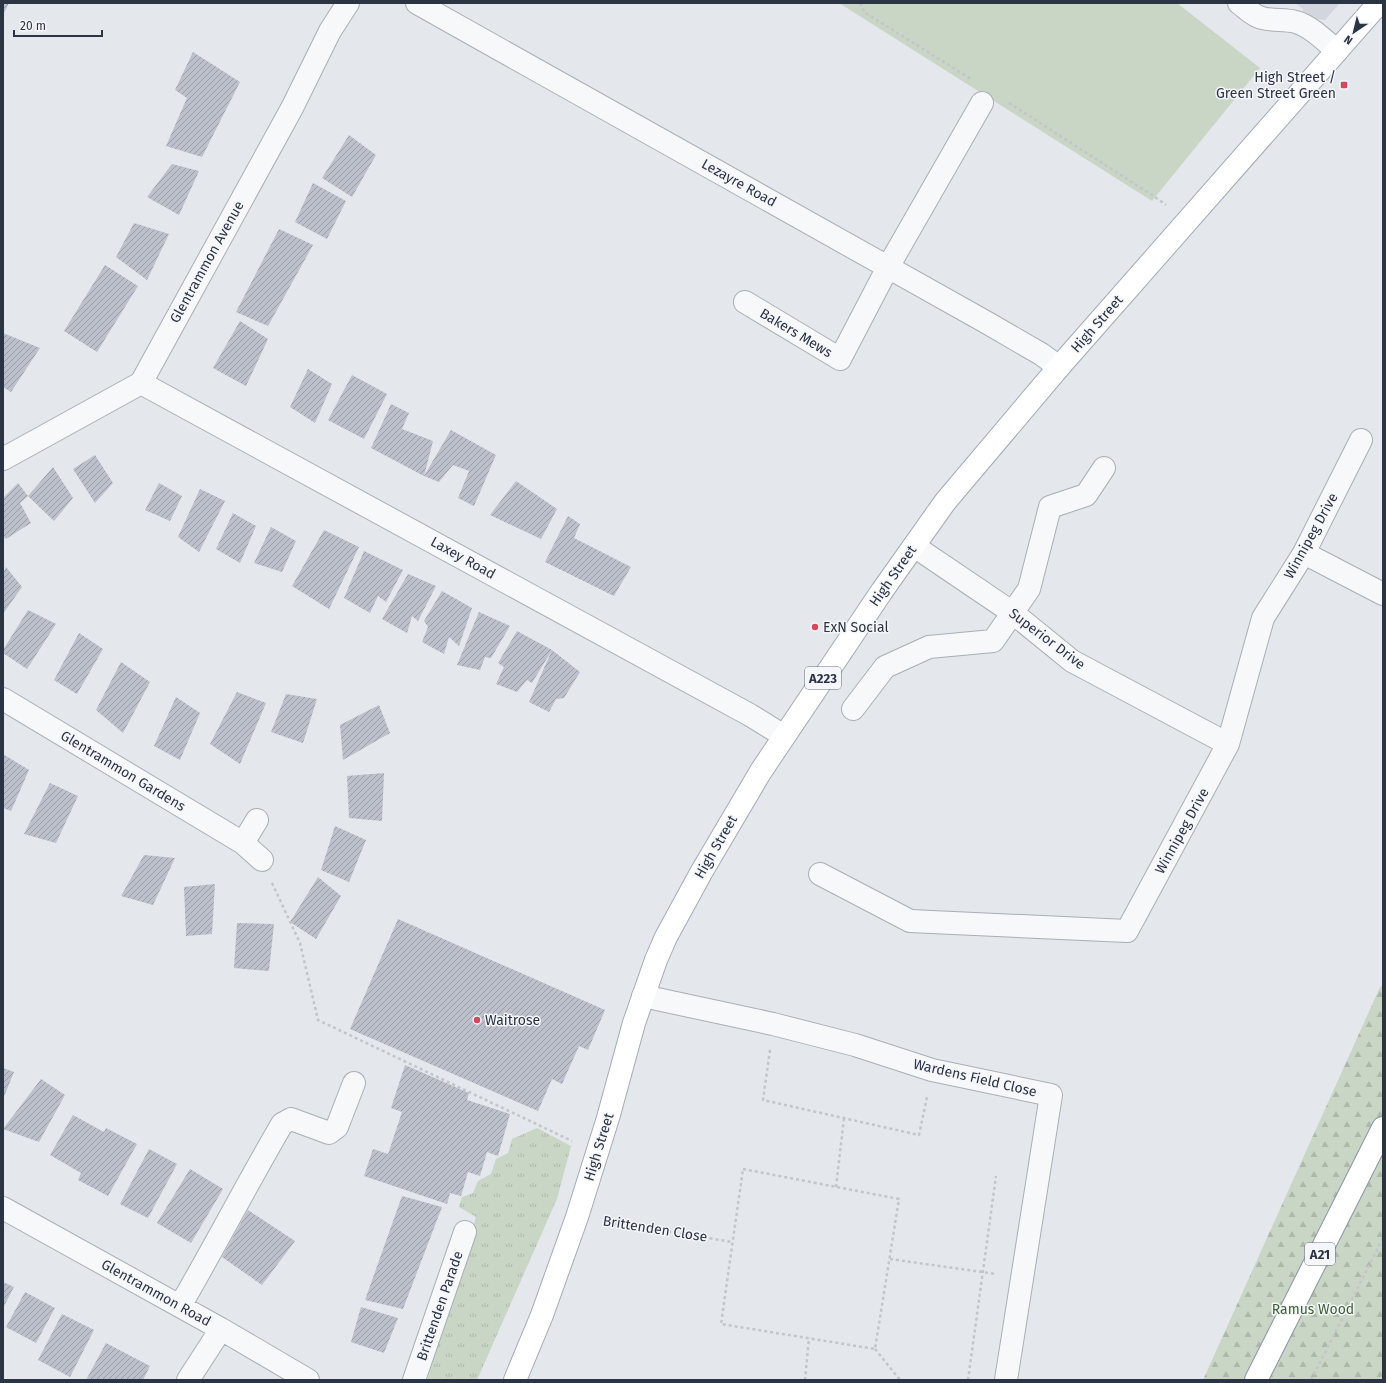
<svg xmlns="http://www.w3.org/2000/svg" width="1386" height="1383" viewBox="0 0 1386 1383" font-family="'Fira Sans',sans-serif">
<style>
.built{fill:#d2d6de}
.grass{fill:url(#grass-tufts)}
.forest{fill:url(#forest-firs)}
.park{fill:#c9d6c5}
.building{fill:url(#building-hatch)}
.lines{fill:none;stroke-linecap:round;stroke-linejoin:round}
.minor-casing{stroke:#a9aeb7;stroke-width:24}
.major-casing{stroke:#a3abb8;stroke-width:24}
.highway-casing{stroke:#8b94a3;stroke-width:24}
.path{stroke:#c2c5cb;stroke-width:2.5;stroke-dasharray:3 3;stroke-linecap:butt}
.minor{stroke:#f7f8fa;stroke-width:22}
.major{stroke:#fff;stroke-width:22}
.highway{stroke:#fff;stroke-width:22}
.poi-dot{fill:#d1495b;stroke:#f4f6f9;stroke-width:1.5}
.labels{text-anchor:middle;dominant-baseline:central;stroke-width:3;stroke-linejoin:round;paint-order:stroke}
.shield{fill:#f4f6f9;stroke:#676e7b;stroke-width:1}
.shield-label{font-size:13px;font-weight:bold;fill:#2b3445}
.poi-label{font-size:14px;fill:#2b3445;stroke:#f4f6f9;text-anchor:start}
.street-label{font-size:14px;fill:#2b3445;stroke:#f4f6f9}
.park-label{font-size:14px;fill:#3f6138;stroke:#f4f6f9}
</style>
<defs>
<pattern id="grass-tufts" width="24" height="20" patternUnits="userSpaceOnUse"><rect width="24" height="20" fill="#c9d6c5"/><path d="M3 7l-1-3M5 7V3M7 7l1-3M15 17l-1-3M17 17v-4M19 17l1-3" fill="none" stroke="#adb8ab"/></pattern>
<pattern id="forest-firs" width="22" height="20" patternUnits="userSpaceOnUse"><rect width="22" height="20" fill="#c9d6c5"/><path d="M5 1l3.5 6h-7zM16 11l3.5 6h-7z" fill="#adb8ab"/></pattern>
<pattern id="building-hatch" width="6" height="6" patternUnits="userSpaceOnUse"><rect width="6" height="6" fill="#bbc0ca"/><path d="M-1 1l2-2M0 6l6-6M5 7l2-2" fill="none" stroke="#989da6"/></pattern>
</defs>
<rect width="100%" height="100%" fill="#e4e7ec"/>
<path class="built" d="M1295,3H1340L1325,20L1302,17L1303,9Z"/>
<path class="grass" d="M537,1128L571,1146L557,1199L477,1380H427L476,1217L459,1207L462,1197L473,1193L478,1181L491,1174L496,1159L508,1153L512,1139Z"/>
<path class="forest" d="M1383,985V1380H1203L1380,987Z"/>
<path class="park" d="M839,3H1177L1260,68L1152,201Z"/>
<path class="building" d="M3,3H9L3,15Z
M193,52L240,82L202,157L166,146L187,98L175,90Z
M349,135L376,155L352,197L322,178Z
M172,164L199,171L179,215L147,197Z
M313,183L346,201L327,239L295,222Z
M134,223L169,234L147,280L116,257Z
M279,229L313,245L268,326L236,312Z
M105,265L138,286L97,352L64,331Z
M240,321L268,339L246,386L213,368Z
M3,333L40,348L11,392L3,387Z
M308,369L332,384L315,423L290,407Z
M352,375L387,394L364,439L328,420Z
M391,404L409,413L402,429L433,441L424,476L451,430L496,455L474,506L458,498L469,471L453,465L439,482L424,476L371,448Z
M95,455L113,483L95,503L73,469Z
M53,467L73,498L54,521L28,496Z
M516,481L557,509L541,539L490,515Z
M18,483L28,496L20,503L31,523L6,539L3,536V498Z
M159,483L182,496L170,521L145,510Z
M200,489L225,501L199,552L178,537Z
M233,513L256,526L240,563L216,549Z
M568,516L580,524L574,538L631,567L614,596L545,562Z
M271,527L296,541L282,572L254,563Z
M324,530L359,547L329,609L292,586Z
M364,551L403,570L386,602L378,596L370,613L344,598Z
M6,567L22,587L3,614V573Z
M408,574L436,586L418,621L412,616L407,633L382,619Z
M442,591L472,608L459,646L449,637L444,654L422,642L428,627L424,621Z
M28,610L56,624L27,669L3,653V650Z
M479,612L510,626L491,658L485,657L480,670L457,665Z
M517,631L552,650L580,672L564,698L556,699L549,712L529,702L552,650L532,683L527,680L517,692L496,684L504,667L498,663Z
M79,633L103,649L77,694L54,680Z
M121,662L150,682L123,733L96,710Z
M237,692L266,703L240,764L210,744Z
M286,694L317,699L303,743L271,732Z
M176,697L200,713L180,760L154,746Z
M379,705L390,733L343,760L340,725Z
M3,754L29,770L11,811L3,808Z
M384,773L382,821L349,818L347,776Z
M50,783L78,796L56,843L24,834Z
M335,826L366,840L349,882L321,870Z
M144,855L175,858L153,905L121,896Z
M318,877L341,896L316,939L290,922Z
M215,884L212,934L186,936L184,887Z
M398,919L605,1010L588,1050L579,1046L562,1084L552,1079L538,1111L350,1029Z
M237,923L274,924L269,971L234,968Z
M405,1065L469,1093L467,1100L510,1114L498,1156L487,1152L480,1176L468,1172L461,1196L450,1193L447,1204L364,1176L373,1149L388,1154L402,1112L391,1108Z
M3,1068L14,1072L3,1099Z
M41,1079L65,1095L39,1142L3,1129Z
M73,1115L104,1132L106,1128L137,1144L108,1196L78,1180L81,1173L50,1155Z
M149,1149L177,1164L148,1218L120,1204Z
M190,1169L223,1189L191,1243L157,1223Z
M402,1196L442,1207L403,1309L365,1300Z
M248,1210L295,1241L262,1285L222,1257Z
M3,1282L14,1287L3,1308Z
M25,1292L55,1308L36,1343L6,1327Z
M361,1307L398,1318L384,1353L351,1342Z
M62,1314L94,1330L70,1377L38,1360Z
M106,1343L150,1366L143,1380H86Z"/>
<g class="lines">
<defs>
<path id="minor" d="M417,3L984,321L1041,354L1059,367
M1239,3C1246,8 1253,16 1262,18C1273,21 1285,19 1296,22C1312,27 1325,41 1337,51
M745,302L840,359L888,267L982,103
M141,383L750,715L784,736
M3,459L141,383L292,108L330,31L348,3
M914,546L1013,613L1072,661L1228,744
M1304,553L1383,594
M3,699L243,843L262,860
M853,709L885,667L929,647L993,641L1029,589L1050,507L1086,495L1104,468
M243,843L257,820
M820,874L910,921L1127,931L1228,744L1263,618L1304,553L1361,440
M643,996L773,1024L855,1045L932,1070L1051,1095L1006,1380
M3,1208L221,1329L308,1380
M180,1306C215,1246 247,1184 282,1124L291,1119L329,1133L337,1127L354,1083
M188,1380L221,1329
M414,1380L465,1232"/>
<path id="major" d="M515,1380L542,1315L577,1217L608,1118L634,1023L656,960L666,937L702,871L761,771L882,591L945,502L1059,367L1379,3"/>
<path id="highway" d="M1256,1380L1383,1128"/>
</defs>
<use href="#minor" class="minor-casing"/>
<use href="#major" class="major-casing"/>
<use href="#highway" class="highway-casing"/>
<path class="path" d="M860,3L864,12L971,79
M1009,103L1155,197L1166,205
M272,883L300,943L318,1020L572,1141
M770,1050L763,1100L919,1135L927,1097
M743,1169L899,1199L875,1349L721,1324Z
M836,1187L844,1118
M603,1221L732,1242
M890,1259L996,1274
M875,1349L900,1380
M805,1380L809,1338
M968,1380L996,1176
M1311,1380L1383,1238"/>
<use href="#minor" class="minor"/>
<use href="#major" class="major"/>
<use href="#highway" class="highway"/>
</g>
<g class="poi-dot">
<rect x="1340" y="81" width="8" height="8" rx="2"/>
<circle cx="815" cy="627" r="4"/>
<circle cx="477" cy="1020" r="4"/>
</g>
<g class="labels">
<g class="shield">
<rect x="805" y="667" width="36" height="22" rx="3"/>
<rect x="1305" y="1243" width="30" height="22" rx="3"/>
</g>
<g class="shield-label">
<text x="823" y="678">A223</text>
<text x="1320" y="1254">A21</text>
</g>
<g class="poi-label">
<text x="1336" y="77" text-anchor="end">High Street /<tspan x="1336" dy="16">Green Street Green</tspan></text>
<text x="823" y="627">ExN Social</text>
<text x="485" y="1020">Waitrose</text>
</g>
<g class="street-label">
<text transform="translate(739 183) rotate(29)">Lezayre Road</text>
<text transform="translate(207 262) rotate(-61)">Glentrammon Avenue</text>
<text transform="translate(1097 324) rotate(-49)">High Street</text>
<text transform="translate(796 333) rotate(31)">Bakers Mews</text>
<text transform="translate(1311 536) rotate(-61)">Winnipeg Drive</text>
<text transform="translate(463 558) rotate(29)">Laxey Road</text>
<text transform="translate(893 576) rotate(-55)">High Street</text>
<text transform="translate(1047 639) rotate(37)">Superior Drive</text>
<text transform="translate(123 771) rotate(31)">Glentrammon Gardens</text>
<text transform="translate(1182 831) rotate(-61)">Winnipeg Drive</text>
<text transform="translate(716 847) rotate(-60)">High Street</text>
<text transform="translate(975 1078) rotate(13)">Wardens Field Close</text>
<text transform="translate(599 1147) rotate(-73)">High Street</text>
<text transform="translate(655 1229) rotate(9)">Brittenden Close</text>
<text transform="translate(156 1293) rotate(29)">Glentrammon Road</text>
<text transform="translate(440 1306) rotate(-71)">Brittenden Parade</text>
</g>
<g class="park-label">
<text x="1313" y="1309">Ramus Wood</text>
</g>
</g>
<rect width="1386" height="1383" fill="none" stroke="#2b3445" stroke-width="8"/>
<g transform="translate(1354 32) rotate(215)" stroke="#f4f6f9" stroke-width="3" paint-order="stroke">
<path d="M0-3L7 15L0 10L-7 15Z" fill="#2b3445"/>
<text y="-6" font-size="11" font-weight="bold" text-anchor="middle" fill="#2b3445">N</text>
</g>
<path d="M14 30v6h88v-6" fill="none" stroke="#2b3445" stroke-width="2"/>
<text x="20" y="30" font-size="12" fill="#2b3445" stroke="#f4f6f9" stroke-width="3" paint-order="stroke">20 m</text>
</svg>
